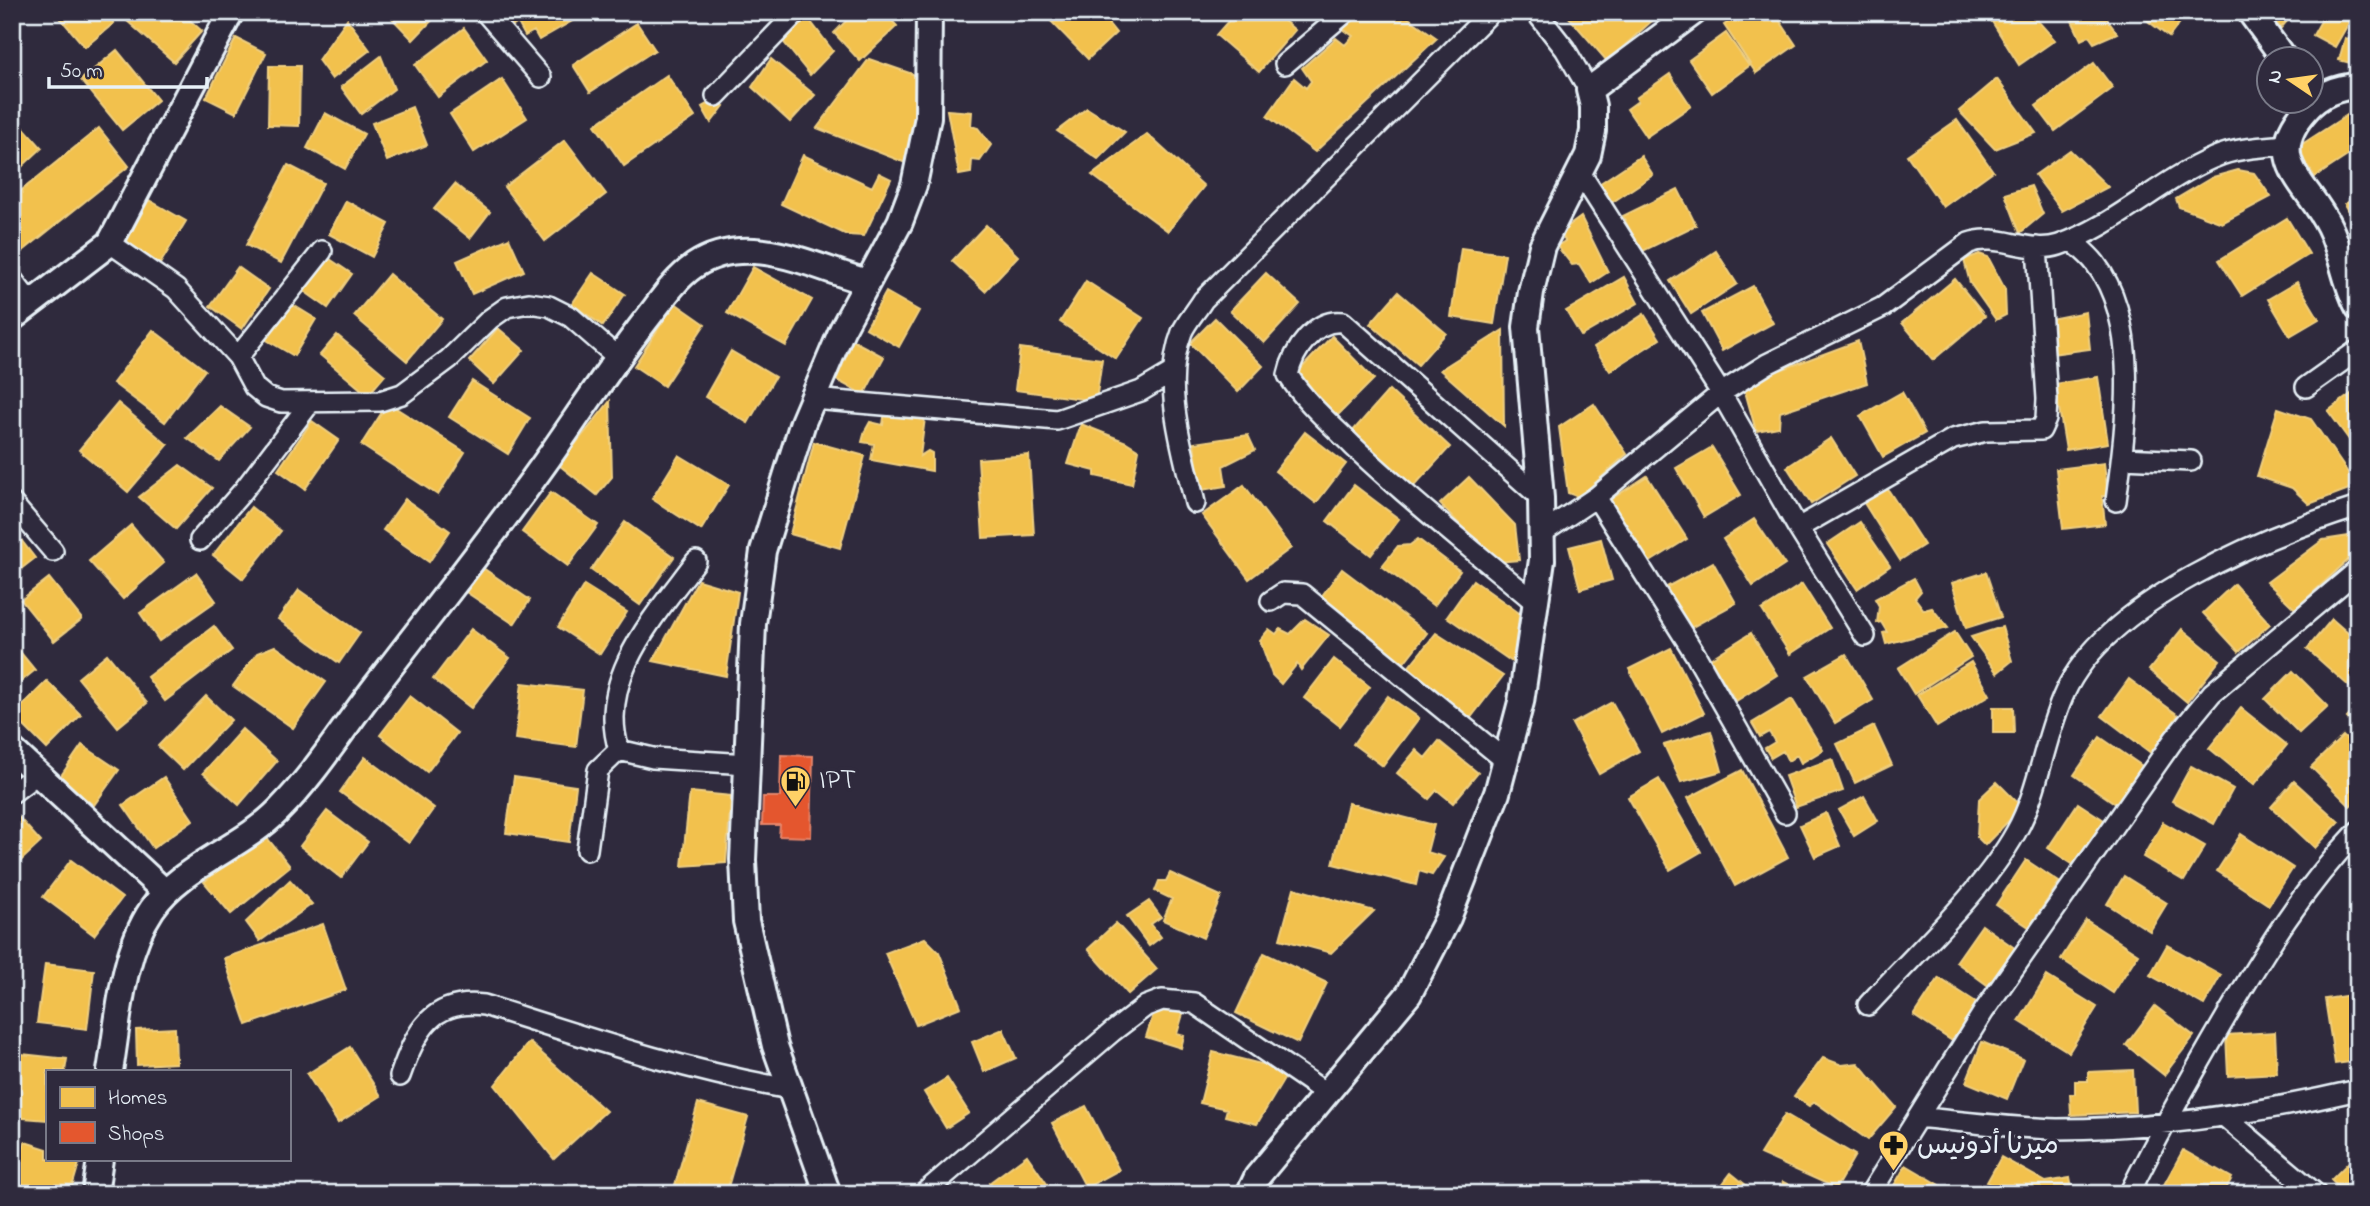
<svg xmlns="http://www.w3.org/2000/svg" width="2370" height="1206" viewBox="0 0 2370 1206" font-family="'Indie Flower','Playpen Sans Arabic',sans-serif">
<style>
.homes{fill:#f2c14e;stroke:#efcf81;stroke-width:2}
.shops{fill:#e4572e;stroke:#e5856b;stroke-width:2}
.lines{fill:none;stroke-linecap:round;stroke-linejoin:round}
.minor-casing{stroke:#e8f1f8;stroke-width:24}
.tertiary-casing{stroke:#e8f1f8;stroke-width:30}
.minor{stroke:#2f2a3d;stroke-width:19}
.tertiary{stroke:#2f2a3d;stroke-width:24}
.labels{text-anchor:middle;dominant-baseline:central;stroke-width:7;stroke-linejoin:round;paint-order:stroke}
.poi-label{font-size:28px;fill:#e8f1f8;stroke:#2f2a3d;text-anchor:start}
</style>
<rect width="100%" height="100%" fill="#2f2a3d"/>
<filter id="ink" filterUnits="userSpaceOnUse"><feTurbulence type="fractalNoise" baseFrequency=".0143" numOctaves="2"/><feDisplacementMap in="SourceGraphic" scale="14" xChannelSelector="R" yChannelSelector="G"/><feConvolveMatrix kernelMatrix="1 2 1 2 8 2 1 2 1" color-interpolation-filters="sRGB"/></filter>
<g filter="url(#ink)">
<path class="homes" d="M55,12H105L114,23L85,47Z
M135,12H181L202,31L174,62L127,21Z
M386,12H440L413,40Z
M505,12H588L539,40L534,31L525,36L518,23L513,26Z
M855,12H884L897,26L860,61L834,33Z
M1048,12H1099L1116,33L1088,59L1045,15Z
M1236,12H1274L1295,30L1259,72L1216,35Z
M1360,12H1400L1437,38L1315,152L1267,116L1294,78L1306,88L1311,81L1302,68L1336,38L1345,45L1353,36L1343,29Z
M1571,12H1646L1653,20L1607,61L1567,15Z
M1743,12H1774L1796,45L1756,73L1724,25Z
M1986,12H2030L2055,40L2019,65Z
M2068,12H2115L2106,18L2117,33L2094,43L2089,36L2081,40Z
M2136,12H2188L2169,37Z
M2266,12H2295L2281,28Z
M2326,12H2355L2335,47L2313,35Z
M805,14L833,51L810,75L782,40Z
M347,19L370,50L332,79L318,60Z
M637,23L655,50L590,92L573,65Z
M464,28L487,60L438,97L415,65Z
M1726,33L1749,66L1712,93L1689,60Z
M2358,34V65L2339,60L2345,38L2356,41Z
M236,38L266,53L236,113L206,98Z
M117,50L158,100L122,130L81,80Z
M381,56L394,89L361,114L341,87Z
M771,59L815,95L790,122L752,87Z
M869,59L921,77L906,163L817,128Z
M2094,63L2113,88L2055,131L2036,106Z
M269,66H300L299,126L268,125Z
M1670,74L1691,106L1646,137L1627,109L1638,101L1636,98Z
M667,75L695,117L624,166L595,125Z
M502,79L527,118L474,152L450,114Z
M1997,79L2036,133L1995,149L1959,111Z
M716,99L724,106L711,123L702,107Z
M412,107L427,145L387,161L372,123Z
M1087,108L1125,132L1098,159L1057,131Z
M2358,108V149L2315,177L2296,148Z
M947,110L972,112L971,126L978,128L991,145L980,161L972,160L971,173L959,175Z
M325,113L364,134L345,169L307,148Z
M16,119L42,148L12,176V123Z
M1957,120L1993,171L1943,207L1907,155Z
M99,128L129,166L18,255L12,248V198Z
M1147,134L1204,186L1168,231L1092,175Z
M565,140L606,194L545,241L504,187Z
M2070,150L2108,187L2062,211L2035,175Z
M803,155L872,187L879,173L891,179L864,236L847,235L781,204Z
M1641,156L1653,175L1611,203L1599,184Z
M288,165L323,183L281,263L246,245Z
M2238,170L2254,173L2271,197L2222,223L2179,207L2176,199L2213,177Z
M455,184L490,212L470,238L434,209Z
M2031,186L2043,214L2020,233L2005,194Z
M1678,189L1696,225L1641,252L1623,216Z
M2358,196V226L2345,204Z
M149,200L186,221L160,264L124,243Z
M346,201L389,224L372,257L329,234Z
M1581,217L1608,272L1591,283L1579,264L1572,265L1557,246L1565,241L1560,232Z
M2287,218L2309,254L2242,296L2219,260Z
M986,225L1018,256L985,291L952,261Z
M509,238L524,271L472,294L457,261Z
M1461,248L1505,254L1494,324L1451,317Z
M1716,251L1737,284L1691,314L1670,281Z
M1979,254L1988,257L2005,289L2006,315L1996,320L1970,283L1964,260Z
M324,255L352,274L328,308L301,289Z
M238,267L269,289L242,329L210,306Z
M753,267L812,300L786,346L727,313Z
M593,273L625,294L603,326L572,304Z
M1266,273L1300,304L1264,343L1230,311Z
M389,274L442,319L407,361L354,316Z
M1624,277L1638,303L1581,336L1566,311Z
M1955,279L1985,316L1933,360L1902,323Z
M1086,281L1143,318L1116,359L1060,322Z
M2297,282L2319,319L2290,336L2268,299Z
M1753,286L1773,323L1722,351L1702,313Z
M886,292L919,311L899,347L866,328Z
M1398,292L1446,333L1418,365L1370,324Z
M285,300L316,319L294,356L263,338Z
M675,303L705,324L664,386L634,366Z
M2086,312L2090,349L2051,354L2050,319Z
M1644,314L1660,339L1610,371L1594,347Z
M1215,318L1263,366L1238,392L1190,343Z
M498,328L524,350L494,384L469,361Z
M153,330L205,370L165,422L113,383Z
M1503,330L1504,426L1440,370Z
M337,335L385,375L368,395L320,355Z
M1332,336L1374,379L1335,418L1296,374Z
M850,339L884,357L864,395L831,377Z
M1858,341L1867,383L1780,412L1779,427L1756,431L1743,384Z
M1020,348L1102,359L1096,401L1015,390Z
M731,351L775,377L748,423L705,397Z
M2098,377L2108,443L2066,450L2055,384Z
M472,381L530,418L508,454L449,417Z
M2358,389V452L2328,411Z
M1389,390L1450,447L1414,486L1352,432Z
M1902,392L1925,433L1883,457L1860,416Z
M610,401L612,477L597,495L559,465Z
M118,403L168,445L128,492L79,450Z
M388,403L465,452L438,495L361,445Z
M1594,404L1627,454L1579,497L1568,493L1559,427Z
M220,406L250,427L219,461L187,438Z
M2278,408L2311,419L2357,486L2309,504L2292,488L2257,476Z
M885,410L925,418L920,456L928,451L932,453V471L871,460L874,444L862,442L865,431L870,422L883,425Z
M312,421L339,440L305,489L278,470Z
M1081,424L1126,442L1139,450L1132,484L1095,476V471L1068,464Z
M1305,432L1346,464L1316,503L1275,471Z
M1248,435L1255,450L1223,466L1226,486L1201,490L1194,443Z
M1831,438L1855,476L1811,504L1787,467Z
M814,442L865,456L840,548L790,534Z
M1712,447L1741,495L1704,517L1676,468Z
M679,455L729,485L701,530L652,499Z
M1029,455L1034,535L983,538L978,459Z
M2104,463L2108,496H2102L2105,524L2063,529L2056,469Z
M180,465L212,488L176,529L139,497Z
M1647,476L1687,539L1647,564L1607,502Z
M1469,477L1515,525L1519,560L1496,562L1440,504Z
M1244,485L1291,548L1249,579L1202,515Z
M1354,485L1399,519L1371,555L1327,521Z
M1887,488L1924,545L1900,560L1864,503Z
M551,492L598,525L568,566L522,532Z
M405,499L450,531L429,562L383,530Z
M251,507L281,531L243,579L213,555Z
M1754,519L1785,565L1753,586L1723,539Z
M625,522L674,557L640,605L591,570Z
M1860,522L1890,566L1857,589L1827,544Z
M131,525L164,563L123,599L89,561Z
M12,528L35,558L12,576Z
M2356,535L2358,551L2295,609L2267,582L2323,540Z
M1418,539L1460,571L1434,606L1382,566L1398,546L1410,545Z
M1601,539L1612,580L1580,589L1569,547Z
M1713,562L1736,603L1687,630L1665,588Z
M480,566L530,600L514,624L463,590Z
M1342,569L1427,633L1402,665L1318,601Z
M1986,572L2001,617L1966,628L1952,583Z
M196,573L216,601L159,641L140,613Z
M49,578L82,619L54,641L21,600Z
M1914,578L1921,591L1915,598L1924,610L1932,608L1948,628L1886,644L1883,633L1887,632L1881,622L1877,623L1879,606L1875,599Z
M698,580L738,592L726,676L653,661Z
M1473,580L1519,613L1515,664L1447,617Z
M1802,584L1830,628L1790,654L1762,610Z
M2234,584L2270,624L2239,652L2203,613Z
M584,585L627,612L600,654L558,627Z
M299,590L360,633L339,663L278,619Z
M1305,619L1329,635L1301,670L1297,664L1281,684L1272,675L1260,640L1269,629L1276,634L1280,629L1290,634Z
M2332,619L2358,642V681L2351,688L2307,649Z
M214,626L232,650L165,701L147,677Z
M2002,627L2012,661L1997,673L1971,637Z
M471,629L510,658L471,708L433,679Z
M2182,629L2220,660L2187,702L2149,670Z
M1955,632L1971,657L1914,694L1898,668Z
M1436,633L1503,676L1469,720L1407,669Z
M1751,633L1777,675L1736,701L1710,659Z
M12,642L35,670L12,689Z
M275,646L326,682L293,728L233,686L257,653Z
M1671,648L1704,713L1662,734L1629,669Z
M107,654L147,703L118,727L78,678Z
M1846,654L1873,700L1835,723L1807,676Z
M1334,659L1370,687L1340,726L1304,698Z
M1971,662L1990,695L1937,727L1917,695Z
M2293,671L2328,706L2299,733L2265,699Z
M2129,679L2178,715L2151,753L2102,716Z
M47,681L81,715L47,749L13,715Z
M522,683L583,690L576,747L515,739Z
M206,696L231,720L183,770L158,746Z
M410,696L457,733L427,772L380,735Z
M1388,696L1419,718L1383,766L1353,744Z
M1792,699L1823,750L1801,763L1797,755L1788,761L1783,751L1771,758L1765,748L1775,742L1769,732L1760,737L1752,723Z
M1612,702L1639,751L1599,774L1572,724Z
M2358,706V729L2347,718Z
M1993,707H2013L2014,733H1993Z
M2241,708L2287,745L2254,785L2209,748Z
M1874,726L1892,765L1855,783L1837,744Z
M242,729L277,761L239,805L203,773Z
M1711,731L1722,771L1681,782L1664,745Z
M2343,736L2358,751V799L2350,806L2311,767Z
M2100,737L2145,768L2119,806L2074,775Z
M1439,741L1478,773L1453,803L1437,790L1429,799L1397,773L1416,750L1425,758Z
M82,745L119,770L94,805L58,780Z
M365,757L434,808L409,843L340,792Z
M1832,759L1843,791L1796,807L1785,776Z
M2191,766L2233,789L2214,824L2172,801Z
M1742,770L1788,857L1735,886L1688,798Z
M164,777L193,820L153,848L123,805Z
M514,777L576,786L569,842L506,833Z
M1659,779L1701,852L1670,870L1628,797Z
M2294,781L2339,822L2315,848L2271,807Z
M1997,782L2022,807L1985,845L1977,837L1979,799Z
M690,792L731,796L726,863L682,866Z
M1864,796L1878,821L1854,836L1839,810Z
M1348,803L1434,825L1427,852L1444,857L1432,875L1419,871L1416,885L1333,864Z
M2078,803L2104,820L2074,865L2048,848Z
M12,810L41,842L12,869Z
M327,811L368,842L341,878L300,846Z
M1826,813L1840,846L1815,857L1800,825Z
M2163,822L2205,846L2184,881L2143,857Z
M263,833L290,866L231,914L204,882Z
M2241,834L2293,868L2269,905L2217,871Z
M71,860L122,898L94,935L43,897Z
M2026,860L2059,882L2029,927L1996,905Z
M1170,873L1221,896L1203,938L1163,920L1172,899L1155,891L1159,881H1166Z
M2124,876L2167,903L2150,931L2107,904Z
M290,880L312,904L260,941L246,922Z
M1294,888L1374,911L1331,953L1280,939Z
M1149,901L1161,917L1151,924L1161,937L1149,946L1127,916Z
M2086,920L2138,954L2113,993L2061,959Z
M1116,923L1157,969L1128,994L1088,949Z
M323,924L346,990L247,1025L224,958Z
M1982,925L2016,949L1990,987L1956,962Z
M925,938L939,952L961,1007L916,1025L885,953Z
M2167,945L2221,975L2204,1005L2150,975Z
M1264,953L1327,983L1298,1043L1236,1013Z
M45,964L94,970L87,1029L37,1023Z
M2047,976L2097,1007L2069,1052L2019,1021Z
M1939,978L1979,1004L1954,1042L1914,1016Z
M2358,994V1061L2335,1064L2325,999Z
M1156,1005L1183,1014L1177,1034L1184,1036L1181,1048L1146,1037Z
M2155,1006L2194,1036L2164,1075L2126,1045Z
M175,1028L176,1063L137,1065L136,1030Z
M1003,1029L1016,1058L984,1072L972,1042Z
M2275,1032L2277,1073L2228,1076L2226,1035Z
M529,1042L606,1111L554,1159L495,1085Z
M1982,1042L2023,1059L2007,1099L1966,1082Z
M350,1047L381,1096L338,1123L307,1074Z
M1213,1052L1289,1071L1257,1124L1225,1116L1227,1109L1200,1103Z
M12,1053L67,1059L65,1071H47V1120L12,1117Z
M1823,1058L1842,1065L1858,1063L1896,1107L1868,1140L1815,1102L1809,1106L1794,1096Z
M2133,1070L2135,1112L2071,1115L2070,1094H2075V1081H2088V1072Z
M947,1078L969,1113L946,1128L924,1092Z
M698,1103L748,1117L726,1194H706L675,1185Z
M1086,1106L1119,1170L1086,1188L1052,1123Z
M1785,1114L1855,1155L1836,1188L1760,1154Z
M25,1142L47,1149V1159L80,1160L70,1194H40L12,1185Z
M2183,1150L2232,1178L2223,1194H2169L2161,1190Z
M1027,1155L1054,1194H996L989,1183Z
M2356,1155L2358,1194H2345L2331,1180Z
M2001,1157L2046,1182L2070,1178L2073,1194H2009L1987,1182Z
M1906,1165L1947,1189L1944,1194H1889Z
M1731,1173L1757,1194H1715Z
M1783,1182L1806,1194H1777Z"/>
<path class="shops" d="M781,755L813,756L811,837L779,836L780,825H762L763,797H780Z"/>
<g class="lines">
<defs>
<path id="minor" d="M485,12L541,77
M1536,12L1565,49L1589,90
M1285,64L1346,12
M716,96L797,12
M1581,174L1721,393L1798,528L1865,636
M2072,241C2080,248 2089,255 2095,263C2142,324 2125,431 2116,501
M110,243L176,289L238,357L254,387L266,397L281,402L380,401L402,394L449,359L490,319L507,307L529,303L549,306L571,317L617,357
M12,279L32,305
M238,357L322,251
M2306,387L2358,350
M813,399L1057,420L1141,391L1173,372
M2122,458L2191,461
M1596,497L1695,654L1785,813
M12,503L53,551
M1195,503C1183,450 1161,386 1182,332C1187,321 1197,310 1203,300L1491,12
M1798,528L1953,439L1986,431L2041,430L2046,419L2047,399L2037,247
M1542,533L1596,497L1721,393L1767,364L1883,307L1969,243C1998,232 2029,255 2059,245C2115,226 2159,181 2213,158C2235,148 2262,147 2287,145
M200,540L243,491L310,403
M696,561C656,615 596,678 619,750L653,758L747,764
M1271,601L1283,593L1302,594L1506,761
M1536,603C1474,551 1411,501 1353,446C1331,424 1305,402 1288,375C1293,351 1315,318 1343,322L1541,498
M12,793L37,774
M587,850L598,770L619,750
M1868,1005C1915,953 1982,893 2016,832C2040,789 2044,737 2065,692C2108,600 2265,536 2358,507
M400,1076C416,1030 432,999 484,1005C585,1037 685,1071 790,1089
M1918,1117C1964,1122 2011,1128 2057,1129C2159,1129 2259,1113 2358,1090
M2225,1117L2316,1194
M923,1194L1112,1032L1146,1006L1162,1000L1194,1003L1326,1093
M1870,1194L1984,1011L2175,738L2212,693L2358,570
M2129,1194C2159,1133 2192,1075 2226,1017C2268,946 2301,891 2358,831"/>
<path id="tertiary" d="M2250,12L2285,60
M2358,86C2337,87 2320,94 2306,110C2262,159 2308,183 2329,226C2342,252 2344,281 2358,307
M12,318L110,243L231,12
M12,750L165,892
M110,1071C119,1019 121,955 152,909C183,864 241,849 279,810C315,774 344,727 375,687C433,611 494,535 549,457C581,411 612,364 646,320C661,301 674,280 694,266C748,230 813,267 867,282
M95,1194L100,1159
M828,1194L775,1046L746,921L743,860L753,624L763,551L803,422L842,330L900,222L914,185L928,117L929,12
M1249,1194L1257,1177L1409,994L1448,918L1497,793L1521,702L1542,560L1541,498L1526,327L1531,292L1542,246L1588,155L1593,131V106L1589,90L1694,12"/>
</defs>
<use href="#minor" class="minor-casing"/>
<use href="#tertiary" class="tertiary-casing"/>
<use href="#minor" class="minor"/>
<use href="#tertiary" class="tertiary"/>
</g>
</g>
<defs>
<symbol id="fuel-pin" viewBox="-11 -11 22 30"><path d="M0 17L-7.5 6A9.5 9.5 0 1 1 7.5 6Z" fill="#ffd166" stroke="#2f2a3d"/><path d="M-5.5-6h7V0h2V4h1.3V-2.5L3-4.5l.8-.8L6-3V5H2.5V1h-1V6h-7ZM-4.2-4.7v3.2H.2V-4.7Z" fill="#111"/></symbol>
<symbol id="pharmacy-pin" viewBox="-11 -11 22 30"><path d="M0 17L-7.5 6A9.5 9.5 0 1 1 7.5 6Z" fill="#ffd166" stroke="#2f2a3d"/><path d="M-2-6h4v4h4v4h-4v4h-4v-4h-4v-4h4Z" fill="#111"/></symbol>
</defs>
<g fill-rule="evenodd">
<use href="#fuel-pin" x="778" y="764" width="35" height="47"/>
<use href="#pharmacy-pin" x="1876" y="1128" width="35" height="47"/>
</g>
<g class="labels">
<g class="poi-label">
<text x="819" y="781">IPT</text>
<text x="1917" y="1146">ميرنا أدونيس</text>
</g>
</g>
<rect width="2370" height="1206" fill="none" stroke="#2f2a3d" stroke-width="42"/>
<rect x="21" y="21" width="2328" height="1164" fill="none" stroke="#e8f1f8" stroke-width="2.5" filter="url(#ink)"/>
<rect x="46" y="1070" width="245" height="91" fill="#2f2a3d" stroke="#797a88" stroke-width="2"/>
<rect x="60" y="1087" width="35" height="21" fill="#f2c14e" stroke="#797a88" stroke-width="2"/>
<text x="108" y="1104" font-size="21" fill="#e8f1f8">Homes</text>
<rect x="60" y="1122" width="35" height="21" fill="#e4572e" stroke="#797a88" stroke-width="2"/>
<text x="108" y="1140" font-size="21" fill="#e8f1f8">Shops</text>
<g transform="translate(2290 80) rotate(283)"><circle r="33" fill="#2f2a3d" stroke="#797a88" stroke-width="2"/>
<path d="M0-5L12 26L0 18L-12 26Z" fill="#ffd166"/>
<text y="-10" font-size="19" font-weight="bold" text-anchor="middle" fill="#e8f1f8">N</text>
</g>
<path d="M49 77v10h158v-10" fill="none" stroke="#e8f1f8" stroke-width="3.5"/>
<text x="60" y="77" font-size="21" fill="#e8f1f8" stroke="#2f2a3d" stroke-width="5" paint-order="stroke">50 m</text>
</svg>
